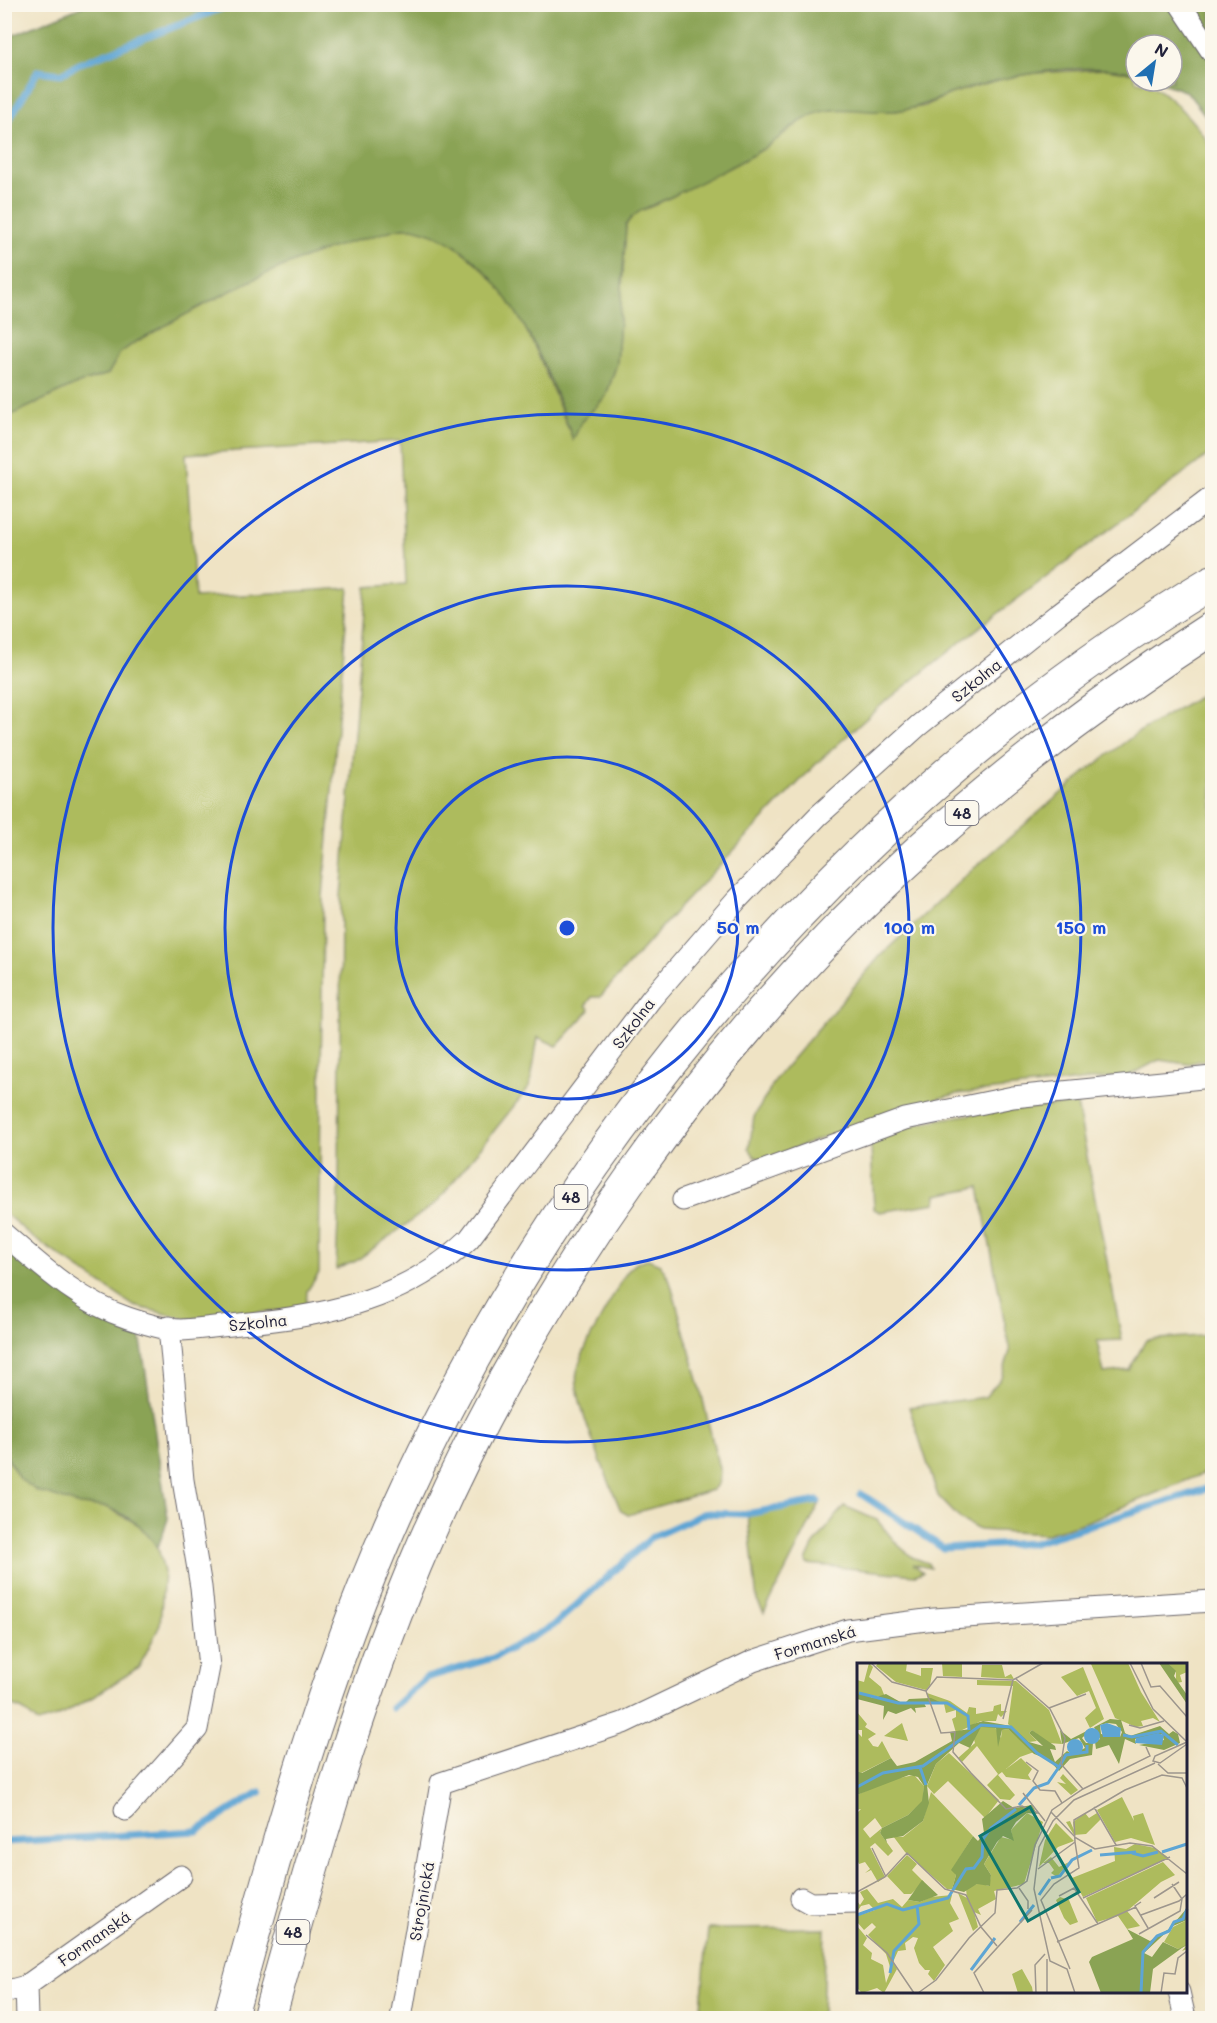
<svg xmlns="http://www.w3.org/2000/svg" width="1217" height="2023" viewBox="0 0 1217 2023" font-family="Mali,sans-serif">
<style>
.green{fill:#adbb5d;stroke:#686e4c;stroke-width:1.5}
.forest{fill:#8aa354;stroke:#566248;stroke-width:1.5}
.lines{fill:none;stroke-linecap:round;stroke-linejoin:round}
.stream{stroke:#5ea5d4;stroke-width:7}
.minor-casing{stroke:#6a666b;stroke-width:23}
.trunk-casing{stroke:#6a666b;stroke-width:35}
.minor{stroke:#fff;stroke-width:21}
.trunk{stroke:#fff;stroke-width:33}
.ring{fill:none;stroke:#1d4ed8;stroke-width:3}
.labels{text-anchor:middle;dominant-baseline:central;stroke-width:4.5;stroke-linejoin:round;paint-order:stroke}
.shield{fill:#fbf7ec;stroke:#636270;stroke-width:1.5}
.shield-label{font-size:15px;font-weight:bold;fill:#22223b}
.street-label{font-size:16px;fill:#22223b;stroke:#fbf7ec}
.inset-river{fill:none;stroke:#5ea5d4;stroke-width:3}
.inset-road{fill:none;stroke:#9d968d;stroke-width:1.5}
.view{fill:#0f766e;fill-opacity:0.15;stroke:#0f766e;stroke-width:3}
.inset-edge{fill:none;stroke:#22223b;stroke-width:3}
.centre{fill:#1d4ed8;stroke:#fbf7ec;stroke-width:3}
.ring-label{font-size:18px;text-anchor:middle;font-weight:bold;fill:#1d4ed8;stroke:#fbf7ec;stroke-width:4.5;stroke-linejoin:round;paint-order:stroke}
</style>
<rect width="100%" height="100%" fill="#fbf7ec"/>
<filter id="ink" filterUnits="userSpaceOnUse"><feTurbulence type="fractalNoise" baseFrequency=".0167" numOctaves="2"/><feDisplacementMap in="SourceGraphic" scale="12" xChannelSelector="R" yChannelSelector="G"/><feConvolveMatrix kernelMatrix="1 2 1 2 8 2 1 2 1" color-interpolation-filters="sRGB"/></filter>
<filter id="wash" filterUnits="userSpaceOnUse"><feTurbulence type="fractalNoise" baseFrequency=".008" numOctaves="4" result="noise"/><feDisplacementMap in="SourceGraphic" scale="24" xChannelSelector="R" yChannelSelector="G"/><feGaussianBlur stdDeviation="1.35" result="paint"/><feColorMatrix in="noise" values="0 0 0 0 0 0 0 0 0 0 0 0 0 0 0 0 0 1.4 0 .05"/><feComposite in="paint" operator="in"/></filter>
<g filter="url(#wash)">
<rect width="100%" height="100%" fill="#efe3c4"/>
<path class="green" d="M1106,69L1134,73L1136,81C1161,81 1201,128 1212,150V452L963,640L879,707L817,763L676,911L600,997H592L586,1005L590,1010L557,1046L538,1037L530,1086L437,1202L356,1261L336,1269L339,1197L341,896L366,587L406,584L400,441L186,454L195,598L349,588L323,897L319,1273L307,1291L306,1308L188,1319L134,1306L32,1237L5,1213L4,418L79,383L108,374L120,353L134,343C210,301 285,258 370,236C385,233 398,226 415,228C451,234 494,276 513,306C539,347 553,395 573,439L582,421L606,396L617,363L626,225L633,214L655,205L764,148L806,117L819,112L836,108L896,111L925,106L950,94L999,79L1036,73Z
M1212,688V1058L1187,1064L1159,1060L1128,1076L956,1094L909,1106L763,1160L754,1156L749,1148L754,1117L777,1077L880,956L973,869L1088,770L1137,733Z
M1077,1104L1122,1340L1097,1341L1104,1373L1129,1370L1146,1340L1212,1335V1470L1086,1522L1047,1534L979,1530L961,1520L938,1496L909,1407L985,1397L1002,1377L1010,1351L979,1187L937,1195L936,1203L880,1212L874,1209L871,1147C885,1116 1042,1107 1077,1104Z
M648,1259L660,1264L669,1278L700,1387L720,1473L718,1484L712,1490L628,1515L621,1511C610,1483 571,1397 577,1372C583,1347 600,1320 612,1298C621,1282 628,1262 648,1259Z
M4,1453L19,1478L80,1505L107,1507L139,1525L158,1547L164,1572L160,1625L139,1667L93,1697L59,1716L38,1723L23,1710L5,1703Z
M816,1502L820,1503L764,1613L757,1601L748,1517L750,1515Z
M844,1506L877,1520L897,1544L912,1557L928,1563L930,1568L913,1564L923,1572L915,1575L807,1564L806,1561L813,1546Z
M825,1928L822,2015L868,2018H700L708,1929Z"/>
<path class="forest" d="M88,4L1212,5V124L1187,92L1157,81H1172V45H1136V73C1080,61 1007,75 953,93C933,100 923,107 902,110C874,115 847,105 820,112C798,119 783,137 763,149C735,166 704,180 675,195C658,204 636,208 626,225L617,363L606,396L582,421L573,440C548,367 501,248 417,229C401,225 388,232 373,236C284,258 213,299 134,343L120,353L108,374L79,383L5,418L4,39Z
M4,1247L94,1313L140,1334L168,1519L158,1547L139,1525L122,1514L107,1507L80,1505L37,1491L19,1478L5,1453Z"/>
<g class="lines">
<path class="stream" d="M4,128L38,71L61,74L81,63L232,4
M861,1494L943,1548L1034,1543L1212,1487
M392,1708L426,1678L493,1658L553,1626L652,1537L705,1513L746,1514L818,1501
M4,1842L197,1831L260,1792"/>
</g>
</g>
<g filter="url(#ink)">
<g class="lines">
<defs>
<path id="minor" d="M1180,4L1212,52
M683,1200L905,1119L1013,1097L1212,1077
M4,1234C41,1266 81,1303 128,1318C143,1323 166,1330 181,1330C204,1329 227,1325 249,1323C331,1315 408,1298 469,1239L651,999L736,901L818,816L918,726L1058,614L1212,497
M125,1810L197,1729L209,1667L201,1587L183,1480L169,1327
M801,1898L810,1903L858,1902
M26,1986L27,2018
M4,1992L26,1986L181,1876
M1179,1992L1185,2018
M401,2018L441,1783L623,1723L753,1661L848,1630L934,1619L1212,1601"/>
<path id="trunk" d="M230,2018C276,1849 323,1676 395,1515C565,1136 855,796 1212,582
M269,2018C311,1865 354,1712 415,1565C526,1301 710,1039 923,847C1013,766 1110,694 1212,628"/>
</defs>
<use href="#minor" class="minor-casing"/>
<use href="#trunk" class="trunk-casing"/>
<use href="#minor" class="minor"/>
<use href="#trunk" class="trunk"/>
</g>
</g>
<g class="ring">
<circle cx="567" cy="928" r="171"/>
<circle cx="567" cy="928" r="342"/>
<circle cx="567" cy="928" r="514"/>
</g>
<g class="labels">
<g class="shield">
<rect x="945.5" y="801" width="33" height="24" rx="4.5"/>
<rect x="554.5" y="1185" width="33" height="24" rx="4.5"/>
<rect x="276.5" y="1920" width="33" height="24" rx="4.5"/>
</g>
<g class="shield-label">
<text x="962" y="813">48</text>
<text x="571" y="1197">48</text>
<text x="293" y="1932">48</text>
</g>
<g class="street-label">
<text transform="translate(976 680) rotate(-39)">Szkolna</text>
<text transform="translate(633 1023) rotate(-53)">Szkolna</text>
<text transform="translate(258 1322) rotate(-6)">Szkolna</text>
<text transform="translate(815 1642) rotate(-17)">Formanská</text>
<text transform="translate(421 1901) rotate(-80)">Strojnická</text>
<text transform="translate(94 1938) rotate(-35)">Formanská</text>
</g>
</g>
<g transform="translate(857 1663)">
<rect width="330" height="330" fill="#efe3c4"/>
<path d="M12,0L16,4L12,14L24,24L28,34L0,31V17L7,19ZM21,0H50L49,8L64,13V5H76L73,22L69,27L39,19L19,3ZM85,0H105V14L86,13ZM271,0L284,29L303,59L296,55L284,58L286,63L279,64L258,55L234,1ZM311,0H330V9L323,12L325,19L319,20V9ZM125,2H145L148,14L154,11L157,16L124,14ZM226,4L247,56L233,65L228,55L239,45L232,28L220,33L204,14ZM120,17L159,18L192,47L205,81L191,80L175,67L172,70L180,78L172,79L163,72L151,61L156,23L120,22ZM70,30L93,38L110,50L112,44L119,45V51L136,48L137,43L144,41V48H150L144,54L141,51L139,58H124L99,70L95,56L99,54V47L89,50L87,41L71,36ZM0,49L10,61L8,64L19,71L11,76L16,83L21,84L25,78L34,95L4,110L0,108V69L5,74V67H0ZM45,60L51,78L27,73ZM124,64H138L144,75L145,67L151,66L177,89L163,94L149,106L164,95L175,106L171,112L174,117L149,114L145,109L141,112L158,132L153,137L143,136L130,122L141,111L120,83L105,99L101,95L118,80L116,73ZM92,90L142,137L128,155L91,118L77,131L70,123L79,101ZM206,111L221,127L214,132L200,119L209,121L203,115ZM57,112L67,123L66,138L51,152L25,165L23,170L36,188L31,193L18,180L13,184L28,214L21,219L14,207L8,210L13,206L8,199L2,201L0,197V150L4,146L0,147V132L33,117ZM18,155L25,165L13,175L6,166ZM74,129L116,173L96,205L99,212L95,226H90L48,189L36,173L46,174L66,158ZM265,134L277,158L276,153L286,150L298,182L274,175L258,179L240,147ZM170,150L186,159L167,221L137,228L139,236L121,246L124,252L117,249L121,264L116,268L101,230L110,235L109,226L122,220L132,223L134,212L127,201L144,174L156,177L154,167ZM228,150L232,155L240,150L244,156L229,171L217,172L209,159L213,158L217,167L216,159ZM199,160L217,178L201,184L182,204L188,177ZM278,181L298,185L312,195L226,234L215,215L258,198L257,184L269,186ZM50,192L60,201L55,207L67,219L54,231H47L30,213ZM194,194L202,204L212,199L200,214L194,210L197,207L192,200H186ZM306,199L318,212L304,219L270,248L283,263L270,266L261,253L240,259L229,235ZM10,226L21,240L36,236L45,244L51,237L63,239L74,234L95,232L93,240L102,256L92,260L96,268L76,284L88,302L77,318L71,311L73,307H68L62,300L57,285L61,275L56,274L48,280L49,287L41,288L36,299L40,306L27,330L20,325L5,330L0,325V263L10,275L6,282L15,290L14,296L26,302L29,320L34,307L29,291L11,272L19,264L15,260L7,267L0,259V253L18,247L12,241L4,243L0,249V238L3,242L7,236L3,229ZM203,234L212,237L221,259L213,262L207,255L199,237ZM330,257V286L325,288L329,283L321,286L307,279L316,264ZM165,306L175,324L176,330H161L155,311Z" fill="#adbb5d" fill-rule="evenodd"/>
<path d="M302,0H311L319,8L317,13L330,32V41ZM5,30L16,35L29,31L47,41L52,36L74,35L87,41L67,40L69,44L58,45L59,50L54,45L39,51L31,48L26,57L27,43L0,36V31ZM253,56L264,57L268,70L273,73L303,63L312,71L316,68L321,71L323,80L307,87L282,82L307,77L305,71L278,76L279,81L268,76L262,101L252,82L239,86L238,79L243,76L237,64L225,75L229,80H236L235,92L213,96L202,108L191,96L177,91L151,66L145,67L141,84L139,65L124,64L113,85L102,80L79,101L70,122L72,140L66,158L46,173L29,176L30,180L23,170L25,165L51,152L65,138L67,123L61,114L52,112L0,132V108L5,110L34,95L40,103L58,99L95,78L93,69L113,66V62L126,58L154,63L172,79L186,83L172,70L175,67L198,83L199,87L193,86L198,99L210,88L215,91L228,85L222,75L205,81L203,67L214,76ZM251,60L259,61L265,69L263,74L244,71L243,62ZM146,138L157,145L175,142L180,151L170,150L159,159L154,167L157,178L146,173L140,179L127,201L134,212L133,223L120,221L107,229L95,226L99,212L94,207L116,173L121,178L127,170L125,156ZM65,217L81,232L63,239L51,237ZM330,245V257L316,263L287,290L295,294L306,279L321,286L329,282L296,306L293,330H244L232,299L235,294L276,276L270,266L293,278L312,266Z" fill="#8aa354" fill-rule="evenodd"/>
<path d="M250,60L264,65L263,74H246L243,62ZM227 73a8 8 0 1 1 16 0a8 8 0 1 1-16 0ZM301,70L307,72L305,82L278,80L279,75ZM210 84a8 8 0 1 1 16 0a8 8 0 1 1-16 0Z" fill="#5ea5d4"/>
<path class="inset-river" d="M2,30L41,40H90L111,53L112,67M266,72L275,74L304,68L321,82M63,104L69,122M0,124L26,110L66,103L124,62L154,64L180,90L202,104L209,92L230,89V82M162,142L177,125L191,120L202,104M305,189L330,181M275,190L286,193L301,189M243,192L279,189M194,215L203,213L215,197L235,187M182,232L193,216M0,252L30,241L46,247L91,235L109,206L117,205L125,194L126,176L134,165L159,146M163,259L177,242M114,307L138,275M33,310L37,288L62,261L60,242M284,330L286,289L300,273L312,268L317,259L326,256L330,246"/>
<path class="inset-road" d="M14,0L35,19L69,28M273,0L296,46L329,78M284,0L294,24L303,23L330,54M159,16L193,46L208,75L204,101L226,126M69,28L84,70L98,69L96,89L114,110L149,146L165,143L183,151M69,28L80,14L156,17L186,0M192,45L229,31M146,56L156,17M272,62L283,65L307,58M330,79L298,93L296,98L303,100L330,81M169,99L181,108L176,118L183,127L198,128L205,140M301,101L311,110H330M166,130L188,158M237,144L259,182M194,149L219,175L238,186L273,180L295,183L330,211M15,185L29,214M181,206L218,179L217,157L268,127L305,112L325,115L330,125M162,225L171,238V246M0,229L28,214L50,190L88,226L109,232L124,264L140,283M202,233L217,225L241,261M226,235L313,194M297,235L322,219M284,239L278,243L291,265M284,252L322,238L330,231M282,271L323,248L325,236L315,221M9,272L30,290L57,330M200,279L279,244M190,296V330M213,306L184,237L197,221L222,205L218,179M61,330L79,317L112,275L138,250L140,227L160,225L170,218L178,182L195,147L226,126L293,93L289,84M127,330L117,310L175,247M179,330L178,302L188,291M218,330L210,306L193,298L177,226L182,184L196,158L217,137L298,100M304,330L307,310L318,311L321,295L330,288"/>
<path class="view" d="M173,144L222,229L171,258L123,173Z"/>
<rect width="330" height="330" class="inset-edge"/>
</g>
<circle cx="567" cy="928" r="9" class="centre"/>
<g class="ring-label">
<text x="738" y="934">50 m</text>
<text x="909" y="934">100 m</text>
<text x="1081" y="934">150 m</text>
</g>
<rect width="1217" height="2023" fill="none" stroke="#fbf7ec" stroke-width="24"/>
<g transform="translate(1154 63) rotate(30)"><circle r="28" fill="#fbf7ec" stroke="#a4a2a5" stroke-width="1.5"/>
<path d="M0-4.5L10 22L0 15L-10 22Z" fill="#1f6fb2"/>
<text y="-9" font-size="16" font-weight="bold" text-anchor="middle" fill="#22223b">N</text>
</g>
</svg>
